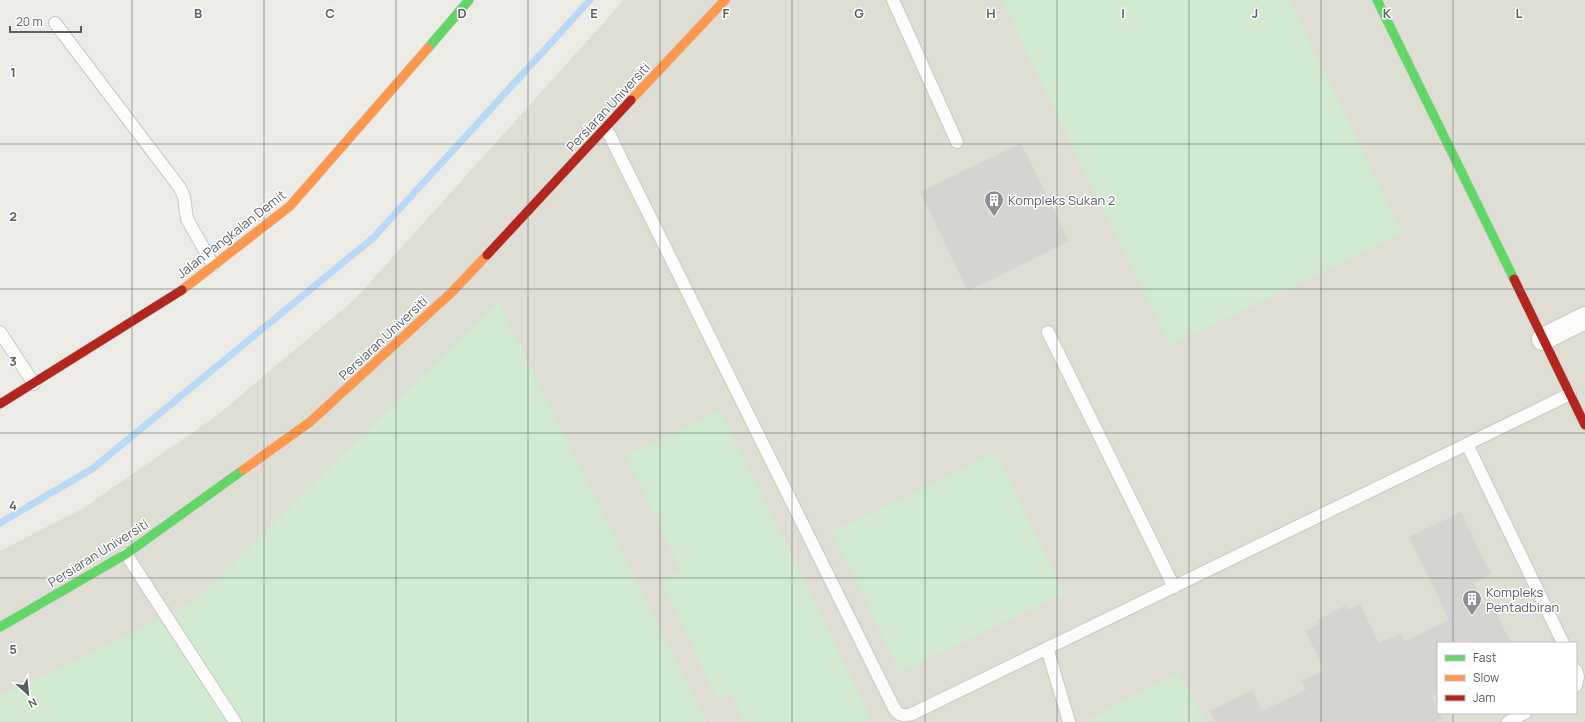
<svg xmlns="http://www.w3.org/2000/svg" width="1585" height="722" viewBox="0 0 1585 722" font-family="Manrope,sans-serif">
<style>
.education{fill:#deded5;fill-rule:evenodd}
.green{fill:#d2ead0}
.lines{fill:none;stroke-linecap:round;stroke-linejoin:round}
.stream{stroke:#b8daf7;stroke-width:7}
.building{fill:#d4d4d0}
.lane-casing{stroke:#c8c9c8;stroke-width:14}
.street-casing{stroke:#c8c9c8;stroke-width:24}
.fast-casing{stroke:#c9cac9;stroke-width:10}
.slow-casing{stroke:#c9cac9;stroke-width:10}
.jam-casing{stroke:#c9cac9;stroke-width:10}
.lane{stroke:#fcfcfb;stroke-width:12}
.street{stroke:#fcfcfb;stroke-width:22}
.fast{stroke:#63d668;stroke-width:9}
.slow{stroke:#ff974d;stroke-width:9}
.jam{stroke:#b3261e;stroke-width:9}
.grid{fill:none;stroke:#5a5f65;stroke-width:1;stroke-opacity:0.55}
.labels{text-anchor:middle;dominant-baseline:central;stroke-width:3;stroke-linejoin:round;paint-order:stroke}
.street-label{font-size:13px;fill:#5a5f65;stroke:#fff}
.poi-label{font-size:13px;fill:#5a5f65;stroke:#fff;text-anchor:start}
.grid-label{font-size:13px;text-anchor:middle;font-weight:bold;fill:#5a5f65;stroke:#fff;stroke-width:3;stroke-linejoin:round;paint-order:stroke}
</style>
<rect width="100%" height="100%" fill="#ecebe5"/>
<path class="education" d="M624,0H1585V722H0V551L82,509L215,417L355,299ZM1438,643H1576V713H1438Z"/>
<path class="green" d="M1001,0H1289L1403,233L1170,346Z
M498,301L706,722H0V696L197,600Z
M720,409L871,719L865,722H744L730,692L717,698L660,581L681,570L625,456Z
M995,452L1064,593L900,673L832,532Z
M1177,673L1207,722H1085Z"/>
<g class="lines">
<path class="stream" d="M0,523L92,469L373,238L590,0"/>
</g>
<path class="building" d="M1021,143L1069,241L968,291L920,192Z
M1461,512L1491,574L1473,583L1483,603L1490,600L1511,643H1438V693L1431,696L1438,709V713H1440L1443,719L1437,722H1216L1210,711L1252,690L1262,711L1306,690L1301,681L1324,670L1306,631L1319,624L1317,620L1346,605L1348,610L1360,604L1379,643L1401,633L1405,641L1449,620L1409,537Z"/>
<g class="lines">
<defs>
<path id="lane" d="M893,0L957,142
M55,23L180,188L184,197L187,219L213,265
M606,128L894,708C899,716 904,716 912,714L1570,394
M0,332L34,384
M1048,332L1174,587
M1467,444L1563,643
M126,554L235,722
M1047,648L1069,722
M1576,670L1578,677L1576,686
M1508,722L1525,713"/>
<path id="street" d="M1543,339L1585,318"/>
<path id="fast" d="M1377,0L1514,279
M428,48L469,0
M0,627L126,554L243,470"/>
<path id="slow" d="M631,100L725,0
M182,290L290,206L428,48
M243,470L310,422L452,292L487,255"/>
<path id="jam" d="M487,255L631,100
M1514,279L1585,425
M0,404L182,290"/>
</defs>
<use href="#lane" class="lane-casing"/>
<use href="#street" class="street-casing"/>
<use href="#fast" class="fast-casing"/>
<use href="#slow" class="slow-casing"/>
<use href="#jam" class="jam-casing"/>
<use href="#lane" class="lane"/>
<use href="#street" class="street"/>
<use href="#fast" class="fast"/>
<use href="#slow" class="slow"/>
<use href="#jam" class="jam"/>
</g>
<path class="grid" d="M132,0V722M264,0V722M396,0V722M528,0V722M660,0V722M792,0V722M925,0V722M1057,0V722M1189,0V722M1321,0V722M1453,0V643M0,144H1585M0,289H1585M0,433H1585M0,578H1585M1453,713V722"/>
<defs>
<symbol id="building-pin" viewBox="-11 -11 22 30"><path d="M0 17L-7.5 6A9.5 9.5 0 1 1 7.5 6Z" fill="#8d9092" stroke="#fff"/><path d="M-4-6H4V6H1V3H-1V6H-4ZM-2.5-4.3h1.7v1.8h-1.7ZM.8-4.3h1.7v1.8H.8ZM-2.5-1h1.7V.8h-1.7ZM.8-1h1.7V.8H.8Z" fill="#fff"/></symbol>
</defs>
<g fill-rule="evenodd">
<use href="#building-pin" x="983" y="189" width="22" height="30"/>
<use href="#building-pin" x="1461" y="588" width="22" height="30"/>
</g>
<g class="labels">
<g class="street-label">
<text transform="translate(608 107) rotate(-47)">Persiaran Universiti</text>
<text transform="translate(231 234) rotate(-38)">Jalan Pangkalan Demit</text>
<text transform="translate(383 338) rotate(-43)">Persiaran Universiti</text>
<text transform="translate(98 553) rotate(-32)">Persiaran Universiti</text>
</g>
<g class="poi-label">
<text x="1008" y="200">Kompleks Sukan 2</text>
<text x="1486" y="592">Kompleks<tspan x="1486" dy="15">Pentadbiran</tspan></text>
</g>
</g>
<g class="grid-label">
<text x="198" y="18">B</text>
<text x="330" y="18">C</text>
<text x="462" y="18">D</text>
<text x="594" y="18">E</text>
<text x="726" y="18">F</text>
<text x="859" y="18">G</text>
<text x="991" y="18">H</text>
<text x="1123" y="18">I</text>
<text x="1255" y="18">J</text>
<text x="1387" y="18">K</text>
<text x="1519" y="18">L</text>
<text x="13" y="77">1</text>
<text x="13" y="221">2</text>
<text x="13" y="366">3</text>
<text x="13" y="510">4</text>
<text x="13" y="654">5</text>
</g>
<rect x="1437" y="642" width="140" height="72" fill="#ffffff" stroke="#bdbfc1"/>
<rect x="1445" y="655" width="20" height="6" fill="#63d668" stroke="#bdbfc1"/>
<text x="1473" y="662" font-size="12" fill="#5a5f65">Fast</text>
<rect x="1445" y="675" width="20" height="6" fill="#ff974d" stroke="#bdbfc1"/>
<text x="1473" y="682" font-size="12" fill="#5a5f65">Slow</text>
<rect x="1445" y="695" width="20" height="6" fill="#b3261e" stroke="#bdbfc1"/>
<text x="1473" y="702" font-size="12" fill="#5a5f65">Jam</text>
<g transform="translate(28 694) rotate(153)" stroke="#ffffff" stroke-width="3" paint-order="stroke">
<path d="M0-3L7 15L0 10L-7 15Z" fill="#5a5f65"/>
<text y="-6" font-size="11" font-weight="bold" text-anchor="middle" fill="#5a5f65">N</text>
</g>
<path d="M10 26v6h71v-6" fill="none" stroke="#5a5f65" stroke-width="2"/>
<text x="16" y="26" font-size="12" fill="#5a5f65" stroke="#ffffff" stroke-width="3" paint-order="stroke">20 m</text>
</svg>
